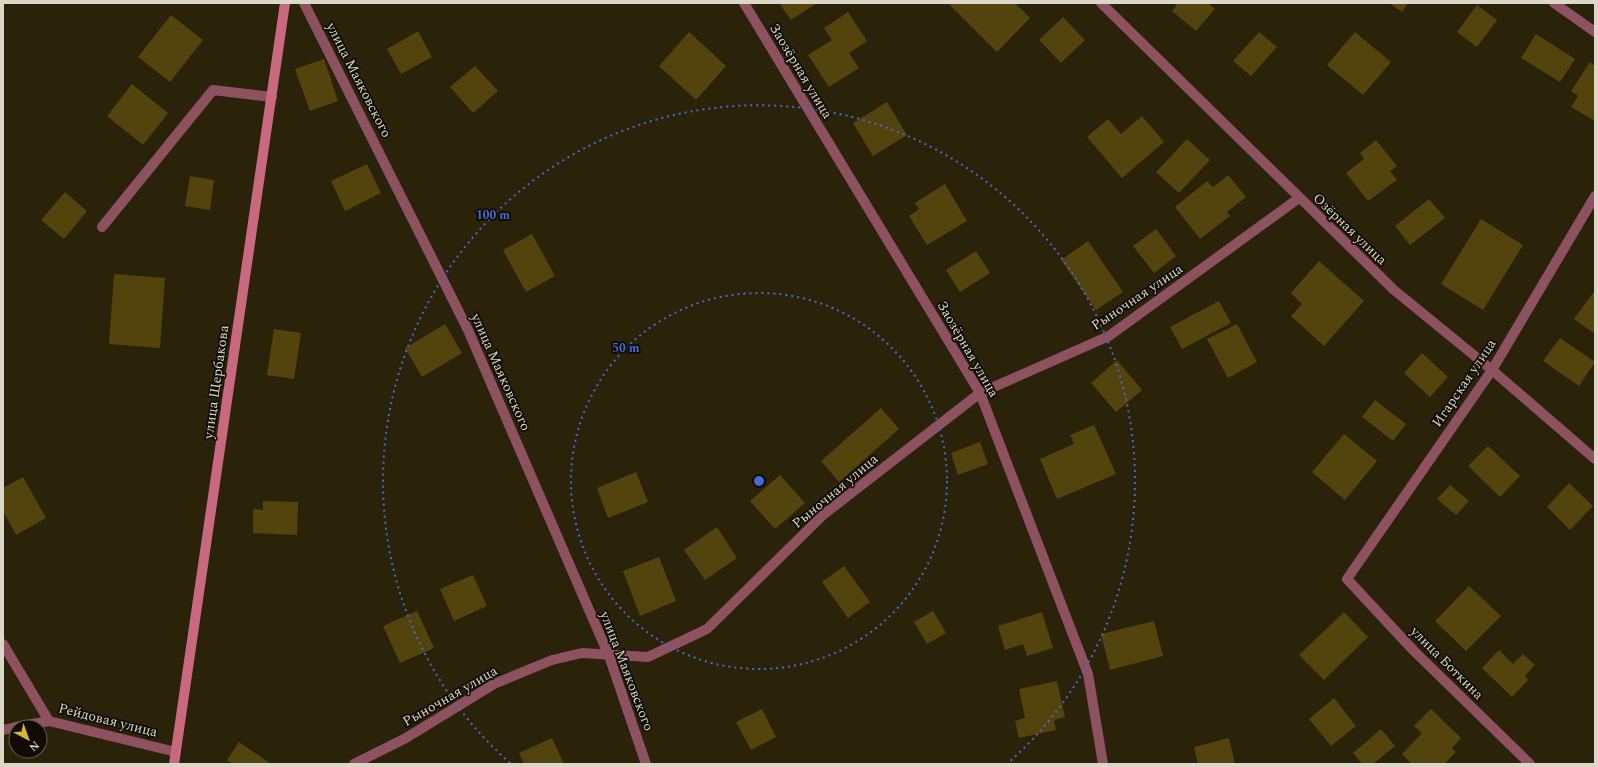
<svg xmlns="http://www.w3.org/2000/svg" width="1598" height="767" viewBox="0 0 1598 767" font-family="Spectral,serif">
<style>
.building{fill:#53440d}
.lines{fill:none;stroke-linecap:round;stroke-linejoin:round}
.lane{stroke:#8d515f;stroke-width:10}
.street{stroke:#8d515f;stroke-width:10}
.secondary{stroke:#c86980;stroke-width:10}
.ring{fill:none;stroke:#436ad5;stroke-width:2;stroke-dasharray:2 4}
.labels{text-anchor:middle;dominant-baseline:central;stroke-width:3.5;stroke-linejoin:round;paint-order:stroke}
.street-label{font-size:14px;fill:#dcd8c9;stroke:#100c04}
.centre{fill:#436ad5;stroke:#100c04;stroke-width:2}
.ring-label{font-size:12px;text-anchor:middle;font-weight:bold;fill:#436ad5;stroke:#100c04;stroke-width:3.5;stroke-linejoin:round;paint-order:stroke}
</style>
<rect width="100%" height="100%" fill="#2a230a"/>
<path class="building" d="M779,3H817L791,20Z
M948,3H1015L1030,18L997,52Z
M1178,3H1208L1215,9L1196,31L1172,11Z
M1389,3H1408L1402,12Z
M1477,5L1497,20L1477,47L1457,32Z
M848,12L867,41L849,53L859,68L829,87L808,55L832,40L824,28Z
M171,15L203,40L170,82L138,57Z
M1063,17L1085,40L1061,63L1039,40Z
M418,31L432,57L401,74L387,49Z
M689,32L726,66L696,100L659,66Z
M1259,32L1277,47L1251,76L1233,61Z
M1355,32L1391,62L1363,95L1327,65Z
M1536,34L1575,59L1560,82L1521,58Z
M324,59L338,101L310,111L295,69Z
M1590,62L1595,66V121L1571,107L1578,96L1571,91Z
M475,66L498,91L473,113L450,87Z
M132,84L168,113L143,145L107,116Z
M887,102L907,135L873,156L853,123Z
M1142,116L1164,142L1122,178L1087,137L1108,119L1121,134Z
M1187,139L1210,160L1179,193L1156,172Z
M1376,140L1397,166L1390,171L1397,180L1368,201L1346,173L1364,159L1360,153Z
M367,164L381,193L345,211L331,181Z
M1228,175L1246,197L1227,212L1230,216L1200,239L1175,207L1207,181L1213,187Z
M190,176L214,180L210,210L185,206Z
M945,184L967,221L927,245L909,216L919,209L915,203Z
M65,192L87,211L64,239L41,220Z
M1429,199L1445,218L1410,245L1395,226Z
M1481,219L1523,245L1483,310L1441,284Z
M1156,229L1176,256L1154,273L1133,246Z
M532,234L555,276L526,292L503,250Z
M1088,241L1123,292L1096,310L1061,260Z
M976,251L990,273L960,292L946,270Z
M1319,261L1364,301L1324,346L1291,316L1302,304L1291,293Z
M114,274L165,278L160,348L109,344Z
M1595,290V334L1574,319Z
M1219,301L1231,323L1182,349L1170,327Z
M445,324L462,353L422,377L405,348Z
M1237,324L1257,362L1228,378L1207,339Z
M274,329L301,333L294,379L267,375Z
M1560,338L1595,362L1579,386L1543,361Z
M1422,353L1448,377L1430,397L1404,373Z
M1117,360L1142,390L1116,412L1091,383Z
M1375,400L1406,424L1393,441L1362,417Z
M881,408L899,429L839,482L821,461Z
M1094,425L1116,474L1057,499L1040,459L1074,444L1070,435Z
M1344,434L1377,461L1345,500L1312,472Z
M980,442L988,464L958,475L951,453Z
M1488,446L1520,476L1500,497L1468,466Z
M636,472L648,502L608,518L597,488Z
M780,475L805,503L775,529L750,501Z
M23,477L46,518L16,535L3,511V488Z
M1569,483L1593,506L1570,530L1547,507Z
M1450,485L1469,501L1456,515L1437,499Z
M263,501L298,502L297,535L253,533V509L263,510Z
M717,527L737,558L705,580L684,550Z
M659,557L676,601L640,616L623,571Z
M844,566L870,602L848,618L822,582Z
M473,575L487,606L454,621L440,589Z
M1469,586L1501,616L1466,651L1435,621Z
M417,611L434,648L400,663L383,626Z
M933,611L946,633L927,644L914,622Z
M1042,612L1053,648L1027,656L1023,644L1005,650L998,626Z
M1344,612L1368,637L1324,680L1299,655Z
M1154,621L1163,656L1110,670L1101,634Z
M1499,650L1513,664L1523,654L1535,665L1525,676L1528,680L1512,697L1482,668Z
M1057,681L1065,717L1054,720L1056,730L1019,738L1015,721L1025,718L1019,689Z
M1334,698L1356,726L1331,746L1309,719Z
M762,709L776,737L751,750L736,722Z
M1431,709L1461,738L1452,748L1456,752L1444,764H1412L1402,754L1422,733L1414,726Z
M1381,729L1395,746L1373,764H1362L1353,753Z
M552,738L564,764H524L519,753Z
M1229,738L1235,764H1198L1194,747Z
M239,742L271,764H232L227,760Z"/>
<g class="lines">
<path class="lane" d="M102,227L213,90L272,97"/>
<path class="street" d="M304,3L468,330L609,656L646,764
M744,3L980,393L1088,674L1103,764
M1101,3L1394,290L1492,370L1595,459
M1554,3L1595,32
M3,644L49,721L176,752
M16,727L49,721
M3,730L16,727
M354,764L406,738L494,684L552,660L582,653L648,657L707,629L823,515L980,393L1109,336L1299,198
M1530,764L1414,651L1347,579L1492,370L1595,196"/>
<path class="secondary" d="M174,764L285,3"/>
</g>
<g class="ring">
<circle cx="759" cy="481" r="188"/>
<path d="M510 763A376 376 0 1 1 1008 763"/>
</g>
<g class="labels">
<g class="street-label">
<text transform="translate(801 71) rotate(59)">Заозёрная улица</text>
<text transform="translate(359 80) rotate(63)">улица Маяковского</text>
<text transform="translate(1350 229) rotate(44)">Озёрная улица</text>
<text transform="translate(1137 297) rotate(-34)">Рыночная улица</text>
<text transform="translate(968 349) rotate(60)">Заозёрная улица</text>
<text transform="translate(501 372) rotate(66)">улица Маяковского</text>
<text transform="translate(216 382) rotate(-82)">улица Щербакова</text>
<text transform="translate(1464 383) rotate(-56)">Игарская улица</text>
<text transform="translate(835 491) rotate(-40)">Рыночная улица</text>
<text transform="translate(1447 663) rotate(45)">улица Боткина</text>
<text transform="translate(627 671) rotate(69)">улица Маяковского</text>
<text transform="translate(450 696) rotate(-30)">Рыночная улица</text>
<text transform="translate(108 720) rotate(14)">Рейдовая улица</text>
</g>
</g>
<circle cx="759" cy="481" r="6" class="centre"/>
<g class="ring-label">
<text x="493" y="219">100 m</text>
<text x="626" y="352">50 m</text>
</g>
<rect width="1598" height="767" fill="none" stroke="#dcd8c9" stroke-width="8"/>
<g transform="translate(28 739) rotate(139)"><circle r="19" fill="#100c04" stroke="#625e53"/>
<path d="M0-3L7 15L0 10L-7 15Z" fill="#d5b534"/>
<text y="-6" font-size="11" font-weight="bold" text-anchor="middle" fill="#dcd8c9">N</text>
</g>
</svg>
